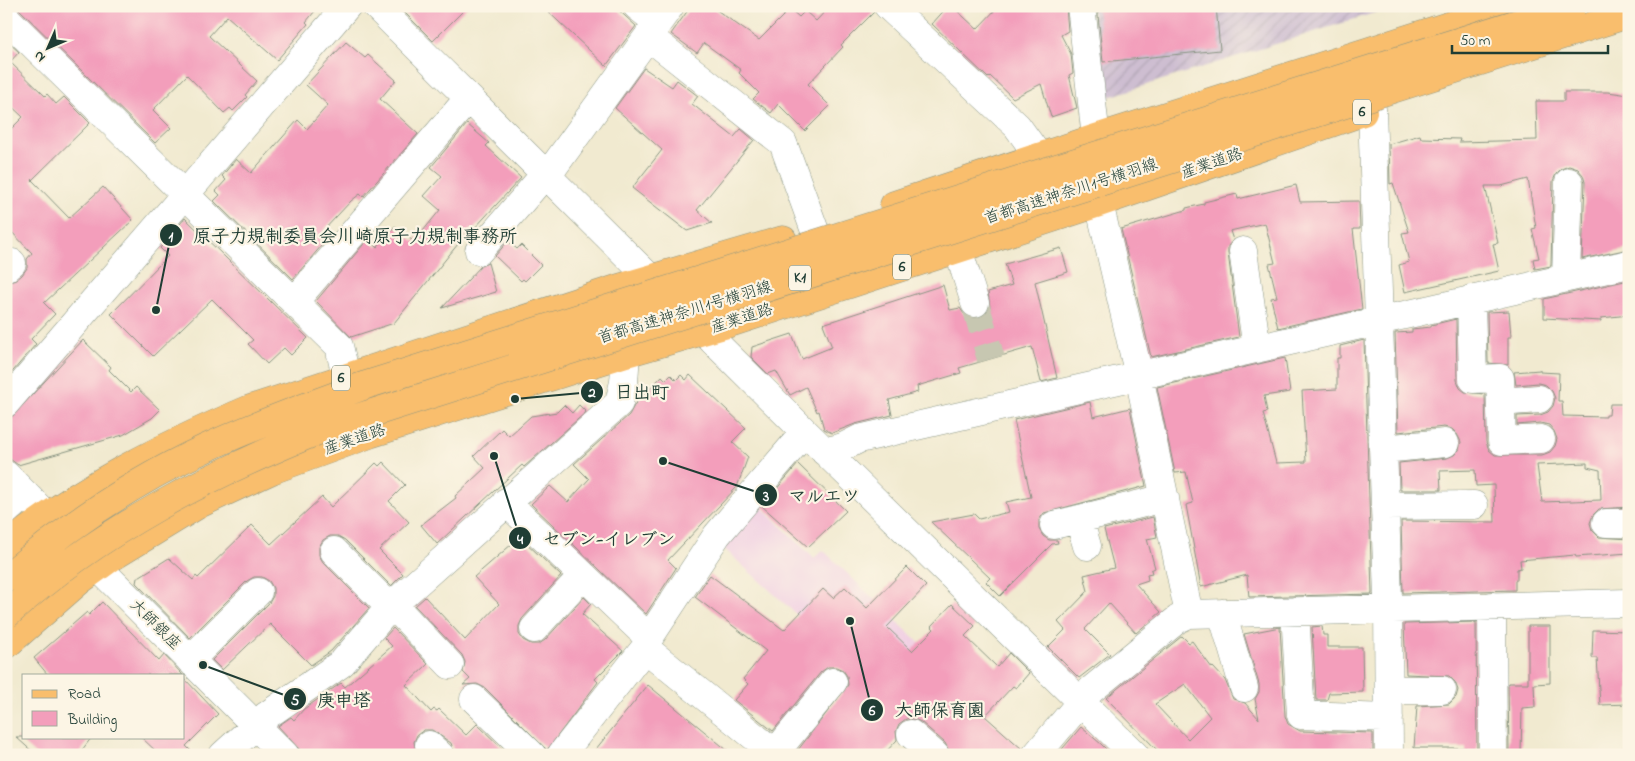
<svg xmlns="http://www.w3.org/2000/svg" width="1635" height="761" viewBox="0 0 1635 761" font-family="'Indie Flower','Klee One',sans-serif">
<style>
.built{fill:#f1d0e3}
.industrial{fill:url(#industrial-furrows)}
.building{fill:#f39ebb;fill-rule:evenodd}
.lines{fill:none;stroke-linecap:round;stroke-linejoin:round}
.minor-tunnel{stroke:#c7c7b1;stroke-width:28;stroke-dasharray:28 14;stroke-linecap:butt}
.minor-casing{stroke:#889482;stroke-width:29}
.major-casing{stroke:#889482;stroke-width:29}
.minor{stroke:#fff;stroke-width:28}
.major{stroke:#f9be6d;stroke-width:28}
.highway-bridge-casing{stroke:#889482;stroke-width:29;stroke-linecap:butt}
.highway-bridge{stroke:#f9be6d;stroke-width:28}
.labels{text-anchor:middle;dominant-baseline:central;stroke-width:4.5;stroke-linejoin:round;paint-order:stroke}
.shield{fill:#fcf5e5;stroke:#617469;stroke-width:1}
.shield-label{font-size:15px;font-weight:bold;fill:#1f3d34}
.street-label{font-size:16px;fill:#1f3d34;stroke:#fcf5e5}
.leader{fill:none;stroke:#1f3d34;stroke-width:2}
.callout-dot{fill:#1f3d34;stroke:#fcf5e5;stroke-width:2}
.mark-label{font-size:15px;text-anchor:middle;font-weight:bold;fill:#fff}
.callout-label{font-size:18px;text-anchor:middle;font-weight:bold;fill:#1f3d34;stroke:#fcf5e5;stroke-width:4.5;stroke-linejoin:round;paint-order:stroke}
</style>
<defs>
<pattern id="industrial-furrows" width="10" height="10" patternUnits="userSpaceOnUse" patternTransform="scale(1.25)"><rect width="10" height="10" fill="#cebed1"/><path d="M-1 1l2-2M0 10L10 0M9 11l2-2" fill="none" stroke="#b0a4b4"/></pattern>
</defs>
<rect width="100%" height="100%" fill="#fcf5e5"/>
<filter id="ink" filterUnits="userSpaceOnUse"><feTurbulence type="fractalNoise" baseFrequency=".02" numOctaves="2"/><feDisplacementMap in="SourceGraphic" scale="10" xChannelSelector="R" yChannelSelector="G"/><feConvolveMatrix kernelMatrix="1 2 1 2 8 2 1 2 1" color-interpolation-filters="sRGB"/></filter>
<filter id="wash" filterUnits="userSpaceOnUse"><feTurbulence type="fractalNoise" baseFrequency=".0096" numOctaves="4" result="noise"/><feDisplacementMap in="SourceGraphic" scale="20" xChannelSelector="R" yChannelSelector="G"/><feGaussianBlur stdDeviation="1.12" result="paint"/><feColorMatrix in="noise" values="0 0 0 0 0 0 0 0 0 0 0 0 0 0 0 0 0 1.4 0 .05"/><feComposite in="paint" operator="in"/></filter>
<g filter="url(#wash)">
<rect width="100%" height="100%" fill="#f1ead0"/>
<path class="built" d="M755,501L814,558L823,550L961,683L921,728L718,543Z"/>
<path class="industrial" d="M1092,6H1396L1102,99Z"/>
<g id="blocks">
<path class="building" d="M16,6H319L306,22L308,24L277,60L227,16L209,36L257,81L245,95L247,97L233,111L230,108L224,113L187,75L153,110L171,128L155,143Z
M398,6H468L433,41Z
M542,6H614L636,26L606,66Z
M691,6H711L759,40L790,9L799,17L805,11L816,21L830,6H873L874,12L841,45L843,47L808,84L830,106L805,131L778,104L771,113L753,99L759,93L739,73L741,70L704,43L697,53L671,34Z
M948,6H952L977,29L999,6H1066L1068,31L1061,35L1071,54L1073,73L1069,75L1077,108L1051,117L1041,84L1013,98L990,76L988,78L932,24Z
M1097,6H1216L1220,50L1103,62Z
M6,40L19,52L10,62L45,96L47,94L56,104L64,97L90,123L32,180L69,218L103,187L133,220L44,303L55,314L31,339L36,344L8,377L6,283L16,280L22,275L27,268V259L32,253L6,226V134L23,117L6,101Z
M346,42L365,58L368,55L396,80L380,99L418,134L363,197L360,194L351,201L322,232L328,238L293,279L214,201L220,195L216,191L226,180L222,176L236,159L251,173L298,120L307,129L328,105L306,85Z
M644,68L672,87L677,80L698,96L692,104L734,137L741,129L754,140L697,210L712,223L687,231L632,188L662,150L615,108Z
M1564,92H1608L1629,95V249L1582,259L1585,182L1583,175L1578,169L1569,166L1561,169L1556,174L1553,181L1551,266L1535,269L1533,259L1539,258L1532,229L1536,228L1528,179L1501,186H1485L1498,243L1493,244L1499,271L1405,292L1399,265L1409,262L1402,233L1409,232L1393,183L1390,184L1389,144L1420,135L1421,138L1460,139L1459,142L1537,140L1536,101H1564Z
M467,124L489,143L486,146L521,178L473,230L471,228L394,323L351,337L316,301L368,239L377,247L395,226L414,242L440,210L424,196L442,176L431,167Z
M1296,185L1300,202L1359,201L1360,229H1353L1362,309L1278,328L1271,298L1277,297L1269,264L1275,263L1265,223L1230,231L1233,240L1228,246V253L1239,337L1151,357L1121,229L1186,210V208L1204,204V202L1237,194L1238,199Z
M185,218L308,338L291,355L284,348L267,364L248,344L253,340L212,299L153,356L111,314L168,256L160,248Z
M508,241L517,249L521,245L541,265L525,281L523,279L521,281L495,256Z
M1061,248L1068,272L1035,282L1057,378L1041,382L1032,347L959,368L961,373L917,386L918,392L889,400L892,415L855,424L832,433L824,429L819,411L817,412L806,387L790,395L776,371L768,374L751,357L752,347L792,334L802,359L832,347L823,324L943,285L950,310L960,308L964,314L971,318H980L987,313L990,307L988,292L1012,285L1005,264Z
M488,263L496,292L442,308L481,266Z
M1629,280V315L1601,318V321L1544,318V299Z
M1509,311L1511,337H1508V365L1488,363L1487,312Z
M1456,319L1457,380L1460,388L1465,392L1485,394L1486,442L1489,450L1495,455H1542L1550,452L1555,446L1557,439L1554,431L1549,425L1540,423L1517,425V416L1540,415L1548,412L1553,406L1555,398L1552,391L1546,385L1538,383L1516,385L1514,372L1540,370V372L1559,373L1558,401H1562L1563,416L1606,417V415H1609L1610,404H1629V507L1599,509L1593,515L1590,523L1592,530L1599,537L1629,539V553L1576,557L1575,555L1520,560L1521,568L1517,569V580H1515V590L1403,593L1401,521L1495,522L1494,485L1476,486L1475,470L1440,471L1441,490H1400L1399,463L1447,458L1454,455L1459,450L1461,442L1457,434L1452,429L1444,427L1398,432L1395,333L1412,332V329L1431,327V325ZM1587,463V467L1600,470L1601,500L1542,502L1537,465Z
M83,340L111,367L109,370L131,392L136,387L160,410L152,418L123,435L18,465L6,456V423Z
M1364,340L1372,594L1249,597L1247,575L1201,587L1186,505L1193,503L1186,472L1175,473L1157,387L1285,358L1290,392L1264,396L1267,412L1263,413L1276,463L1306,462L1302,391L1337,389V358H1340V346Z
M671,375L676,380L681,375L686,380L690,375L746,428L732,442L748,457L737,487L668,560L676,568L646,614L531,504L550,486L568,502L589,479L574,464L629,415L635,404L662,376L666,380Z
M1090,402L1093,417L1130,408L1146,486L1044,513L1039,520V529L1043,536L1049,540H1057L1058,543L1052,544L1000,596L986,582L990,578L931,522L974,514L979,519L1009,512L1006,502L1031,497L1014,420Z
M564,405L572,413L579,405L586,412L524,467L522,465L437,544L421,525L456,498L455,496L485,468L474,456L502,429L509,436L531,416L557,412Z
M383,462L405,485L389,501L409,522L379,550L403,574L391,586L345,540L338,536H330L323,540L319,547V555L323,562L369,608L331,651L311,665L270,624L222,670L212,660L269,603L273,596V588L269,581L262,577H254L247,581L190,638L136,583L137,578L169,558L193,580L196,576L198,578L252,525L271,544L322,497L331,507L376,463L379,466Z
M798,464L846,511L808,547L762,506Z
M1153,517L1157,537L1147,539L1155,568L1151,570L1152,573L1147,574L1148,580L1136,584L1161,612L1136,633L1109,603L1085,629L1110,654L1079,678L1048,647L1065,630L1058,622L1088,591L1084,575L1114,568L1104,529Z
M520,537L561,576L522,619L519,626V634L523,640L531,644H539L545,640L584,597L591,604L582,614L623,651L595,679L598,682L547,750L485,688L477,684L463,685L470,679L463,672L465,662L462,655L415,606L425,597L465,640L499,604L474,577Z
M907,567L926,586L887,627L912,651L934,629L931,626L952,604L975,626L965,636L997,667L1009,653L1029,673L1016,688L1013,686L985,716L1022,749L1021,755H951L945,743L921,722L914,719H906L899,724L896,731L897,740L883,755H804L798,750L848,685L847,676L843,670L836,667H828L821,672L773,731L734,700L748,684L743,679L766,651L695,597L710,575L784,630L823,589L833,598L845,587L867,608Z
M102,602L159,661L164,655L183,675H48L34,658L87,612L89,615Z
M1476,622L1477,754H1466V748H1414L1417,706L1449,704L1456,697L1458,690L1455,682L1449,676L1406,674L1404,624Z
M1322,626L1323,635H1327V647H1362L1363,692L1329,693L1327,700H1316L1312,627Z
M1528,626H1550V683L1534,684L1535,707L1522,708L1521,753H1509L1508,683H1528Z
M1280,627L1285,716L1288,724L1300,731L1373,733V751L1263,755H1162L1106,698L1182,636L1189,643L1192,641L1212,668L1213,667L1225,680L1233,699L1245,703L1259,719L1255,699L1259,692V684L1244,634ZM1185,684L1210,717L1188,739L1155,704Z
M393,628L428,664L406,685L431,712L434,709L437,711L439,709L466,735L477,724L509,755H455L451,743L432,730H424L417,735L414,742L417,755H305L299,749L278,726L291,717L294,720L304,709L341,683L345,687L392,646L384,638Z
M1593,630L1629,631V704L1600,705L1597,658H1592Z
M184,678L218,714L186,746L195,755H160L141,737H184Z
M648,685L733,755H591Z
M1081,727L1101,744L1112,755H1057Z
M16,737H92L78,755H36Z"/>
</g>
</g>
<g filter="url(#ink)">
<use href="#blocks" fill-opacity="0" stroke="#889482" stroke-width="1"/>
<g class="lines">
<path class="minor-tunnel" d="M975,303L991,359"/>
<defs>
<path id="minor" d="M376,6L805,432L1135,755
M637,6L657,22
M888,6L1017,126L1040,158
M1081,6L1096,138L1099,203L1139,376L1189,614
M6,18L339,346L346,376
M648,36L783,143L815,231
M1372,109L1388,598L1389,755
M547,176L670,6
M958,249L975,303
M479,251L545,174
M1243,251L1257,349
M6,268L12,263
M1566,277L1569,182
M1471,299L1473,379L1500,378L1502,441L1541,439
M294,302L468,99
M1501,402L1539,399
M6,403L347,6
M1383,449L1445,443
M825,452L843,447L859,439L1629,264
M6,475L285,755
M506,502L649,638
M1385,506L1474,505
M6,511L25,494
M1606,523H1629
M1054,525L1079,519
M1087,546L1079,519L1165,498
M334,551L390,607
M393,605L450,665
M1492,606L1493,755
M1295,611L1301,715L1389,718
M1222,613L1244,688
M534,629L583,575
M645,648L777,755
M190,660L258,592
M1389,690H1442
M474,699L532,755
M911,734L935,755
M429,745L440,755
M775,753L833,682
M223,755L266,716L342,663L390,607L619,403L624,382L626,353
M561,755L645,648L649,638L717,535L805,432
M1036,755L1091,690L1178,619L1189,614L1629,603"/>
<path id="major" d="M894,205L1096,138L1511,6
M6,547C79,488 163,446 250,409L619,288L783,240
M6,645L79,581L112,557L199,504L272,470L370,434L626,353L727,324L1099,203L1363,112"/>
</defs>
<use href="#minor" class="minor-casing"/>
<use href="#major" class="major-casing"/>
<use href="#minor" class="minor"/>
<use href="#major" class="major"/>
<defs>
<path id="highway-bridge" d="M6,578C67,527 134,481 206,448C258,424 312,404 366,385L1572,6
M6,615C100,530 208,475 325,428L1629,14"/>
</defs>
<use href="#highway-bridge" class="highway-bridge-casing"/>
<use href="#highway-bridge" class="highway-bridge"/>
</g>
</g>
<g class="labels">
<g class="shield">
<rect x="1353" y="99.5" width="18" height="25" rx="4"/>
<rect x="893" y="254.5" width="18" height="25" rx="4"/>
<rect x="789" y="265.5" width="22" height="25" rx="4"/>
<rect x="332" y="365.5" width="18" height="25" rx="4"/>
</g>
<g class="shield-label">
<text x="1362" y="112">6</text>
<text x="902" y="267">6</text>
<text x="800" y="278">K1</text>
<text x="341" y="378">6</text>
</g>
<g class="street-label">
<text transform="translate(1212 164) rotate(-19)">産業道路</text>
<text transform="translate(1071 192) rotate(-18)">首都高速神奈川1号横羽線</text>
<text transform="translate(685 313) rotate(-17)">首都高速神奈川1号横羽線</text>
<text transform="translate(742 319) rotate(-18)">産業道路</text>
<text transform="translate(355 440) rotate(-19)">産業道路</text>
<text transform="translate(155 625) rotate(45)">大師銀座</text>
</g>
</g>
<path class="leader" d="M156 310L171 235M515 399L592 392M663 461L766 495M494 456L520 538M203 665L295 699M850 621L872 710"/>
<g class="callout-dot">
<circle cx="156" cy="310" r="5"/>
<circle cx="515" cy="399" r="5"/>
<circle cx="663" cy="461" r="5"/>
<circle cx="494" cy="456" r="5"/>
<circle cx="203" cy="665" r="5"/>
<circle cx="850" cy="621" r="5"/>
<circle cx="171" cy="235" r="12"/>
<circle cx="592" cy="392" r="12"/>
<circle cx="766" cy="495" r="12"/>
<circle cx="520" cy="538" r="12"/>
<circle cx="295" cy="699" r="12"/>
<circle cx="872" cy="710" r="12"/>
</g>
<g class="mark-label">
<text x="171" y="241">1</text>
<text x="592" y="397">2</text>
<text x="766" y="501">3</text>
<text x="520" y="544">4</text>
<text x="295" y="705">5</text>
<text x="872" y="715">6</text>
</g>
<g class="callout-label">
<text x="355" y="242">原子力規制委員会川崎原子力規制事務所</text>
<text x="642" y="398">日出町</text>
<text x="824" y="502">マルエツ</text>
<text x="609" y="545">セブン-イレブン</text>
<text x="344" y="706">庚申塔</text>
<text x="940" y="716">大師保育園</text>
</g>
<rect width="1635" height="761" fill="none" stroke="#fcf5e5" stroke-width="25"/>
<rect x="22" y="674" width="162" height="65" fill="#fcf5e5" stroke="#a4ab9e"/>
<rect x="32" y="690" width="25" height="8" fill="#f9be6d" stroke="#a4ab9e"/>
<text x="68" y="698" font-size="15" fill="#1f3d34">Road</text>
<rect x="32" y="711" width="25" height="15" fill="#f39ebb" stroke="#a4ab9e"/>
<text x="68" y="724" font-size="15" fill="#1f3d34">Building</text>
<g transform="translate(48 48) rotate(225)" stroke="#fcf5e5" stroke-width="4" paint-order="stroke">
<path d="M0-4L9 19L0 12L-9 19Z" fill="#1f3d34"/>
<text y="-8" font-size="14" font-weight="bold" text-anchor="middle" fill="#1f3d34">N</text>
</g>
<path d="M1452 45v8h156v-8" fill="none" stroke="#1f3d34" stroke-width="2.5"/>
<text x="1460" y="45" font-size="15" fill="#1f3d34" stroke="#fcf5e5" stroke-width="4" paint-order="stroke">50 m</text>
</svg>
